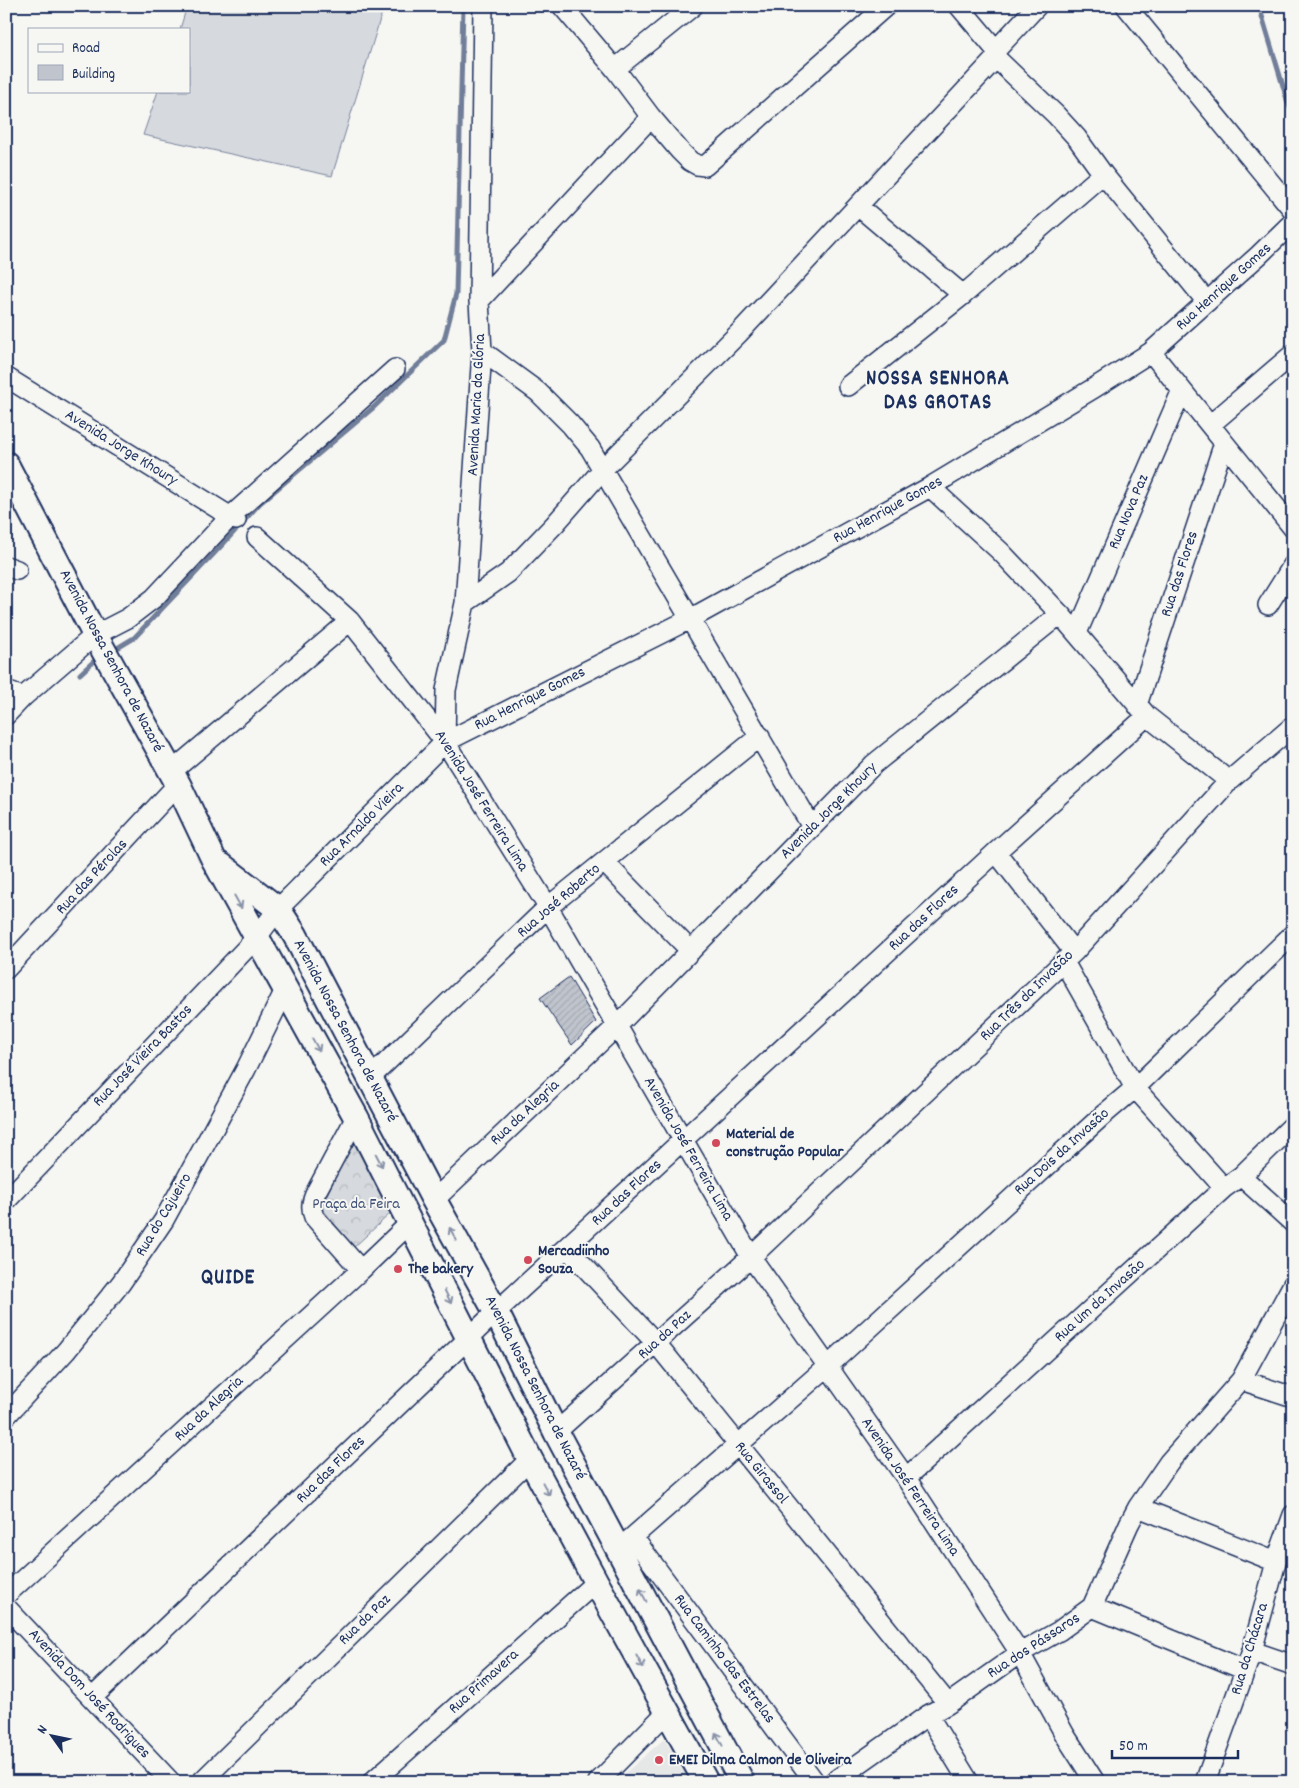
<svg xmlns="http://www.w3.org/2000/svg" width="1299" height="1788" viewBox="0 0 1299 1788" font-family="Dekko,sans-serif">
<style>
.built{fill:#e6e7e7}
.forest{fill:url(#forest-crowns);stroke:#78849e}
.pitch{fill:#d6d9dd;stroke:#78849e}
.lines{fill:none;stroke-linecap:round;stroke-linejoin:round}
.stream{stroke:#717e99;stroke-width:5}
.building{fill:url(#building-hatch);stroke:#1b2f5e}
.minor-casing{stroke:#1b2f5e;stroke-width:22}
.tertiary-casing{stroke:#1b2f5e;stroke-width:28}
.minor{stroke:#f6f6f2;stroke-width:19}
.tertiary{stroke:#f6f6f2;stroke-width:24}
.oneway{stroke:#8892a8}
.poi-dot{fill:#d1495b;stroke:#f6f6f2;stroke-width:2}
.labels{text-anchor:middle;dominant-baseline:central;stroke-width:4;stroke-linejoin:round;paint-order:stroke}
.street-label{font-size:16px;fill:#1b2f5e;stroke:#f6f6f2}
.poi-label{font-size:16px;font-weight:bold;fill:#1b2f5e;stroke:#f6f6f2;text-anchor:start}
.park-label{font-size:16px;fill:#405177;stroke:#f6f6f2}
.district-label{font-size:21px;font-weight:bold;letter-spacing:1px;fill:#1b2f5e;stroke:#f6f6f2}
</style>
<defs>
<pattern id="forest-crowns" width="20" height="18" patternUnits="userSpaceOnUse" patternTransform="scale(1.25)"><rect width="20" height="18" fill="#d6d9dd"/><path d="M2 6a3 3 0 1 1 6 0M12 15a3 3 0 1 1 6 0" fill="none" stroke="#b7bbc0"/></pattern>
<pattern id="building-hatch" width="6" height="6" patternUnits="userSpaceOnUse" patternTransform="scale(1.25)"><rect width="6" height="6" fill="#c0c4cd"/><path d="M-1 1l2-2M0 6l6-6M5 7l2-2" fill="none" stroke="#a4a9b2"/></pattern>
</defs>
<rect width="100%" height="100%" fill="#f6f6f2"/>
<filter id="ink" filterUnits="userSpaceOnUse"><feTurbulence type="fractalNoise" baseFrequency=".02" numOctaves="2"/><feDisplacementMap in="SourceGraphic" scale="10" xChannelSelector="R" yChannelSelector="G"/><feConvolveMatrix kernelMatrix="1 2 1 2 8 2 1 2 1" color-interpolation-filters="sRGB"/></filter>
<g filter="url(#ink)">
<path class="built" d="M664,1739L692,1782H615Z"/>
<path class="forest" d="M354,1139L393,1211L353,1248L321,1207Z"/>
<path class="pitch" d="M187,6H384L332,176L143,135L158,91H189V29H180Z"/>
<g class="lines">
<path class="stream" d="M1259,6L1289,106L1293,112
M119,647L134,638L223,544L260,503L374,407L444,340L456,294L463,6
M80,674L93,662"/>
</g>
<path class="building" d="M569,977L596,1022L572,1045L540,998Z"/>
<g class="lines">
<defs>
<path id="minor" d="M562,6L615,69L651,117L680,151L690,161L697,165L705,166L886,6
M959,6L996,50
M1126,6L1293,210
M996,58L1056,115L1077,138L1103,174L1207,302
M615,69L693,6
M858,206L963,295
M479,301L651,117
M482,351L538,392L570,424L590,448L812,827
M1151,352L1293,528
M6,377L236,520
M848,386L963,295L1103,174
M1210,425L1293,354
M930,487L1001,552L1060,614L1147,716L1229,781
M257,537L350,621L445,742L548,907L751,1257L906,1478L1020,1653L1065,1735L1095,1782
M6,566L17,570
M465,603L508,573L555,524L603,469L739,333L996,58V50L1037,6
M1268,605L1293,565
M1077,633L1182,390
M6,691L23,697
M1137,705L1224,443
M6,715L23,697L95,635L128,618L154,598L231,516L395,369
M445,742L446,690L465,603L482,351L479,301L483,6
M171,772L350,621
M996,852L1074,952
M604,862L691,951
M1064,962L1135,1088L1224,1188
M6,969L178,784
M370,1078L548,907L760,736
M356,1117L316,1192C312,1201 310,1207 314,1217L361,1270
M1241,1176L1293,1223
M434,1200L616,1027L874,764L1060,614
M6,1201L257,937L278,909L445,742L690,619L930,487L1094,388L1151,352L1259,255L1293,222
M567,1248L656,1343L948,1704
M1241,1380L1293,1397
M6,1416L66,1351L121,1283L164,1220L246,1069L285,990
M556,1432L751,1257L1074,952L1229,781L1293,726
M906,1478L1224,1188L1241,1176L1293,1125
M1138,1507L1276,1562
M633,1537L815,1782
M619,1549L828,1366L1102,1116L1135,1088L1293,934
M6,1595L361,1270L411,1222
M6,1607L171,1782
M1092,1607L1245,1670
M1252,1651L1293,1665
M92,1698L496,1312L996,852L1147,716
M928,1715L969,1782
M201,1782L530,1459
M372,1782L596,1582
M598,1782L668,1711
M833,1782L928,1715L948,1704L1020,1653L1059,1631L1092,1607L1129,1524L1138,1507L1169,1462L1241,1380L1293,1284
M1205,1782L1252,1651L1276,1562L1293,1515"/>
<path id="tertiary" d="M6,464L95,635L178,784L214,860L356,1117L530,1459L596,1582L706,1782
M221,865L278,909L295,935L434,1200L496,1312L556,1432L742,1782"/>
</defs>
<use href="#minor" class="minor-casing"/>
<use href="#tertiary" class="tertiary-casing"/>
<use href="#minor" class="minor"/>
<use href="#tertiary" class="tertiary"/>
</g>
<defs><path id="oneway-shaft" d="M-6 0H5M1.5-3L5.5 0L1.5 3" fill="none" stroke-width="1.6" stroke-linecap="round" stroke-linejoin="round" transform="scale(1.25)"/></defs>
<g class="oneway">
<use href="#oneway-shaft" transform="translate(238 902) rotate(61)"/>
<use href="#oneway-shaft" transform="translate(316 1045) rotate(61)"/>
<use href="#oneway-shaft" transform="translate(379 1160) rotate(63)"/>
<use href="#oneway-shaft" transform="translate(453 1234) rotate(-119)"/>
<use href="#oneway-shaft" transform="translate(448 1297) rotate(64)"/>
<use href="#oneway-shaft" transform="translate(546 1489) rotate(62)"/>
<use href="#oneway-shaft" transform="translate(643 1595) rotate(-118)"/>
<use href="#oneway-shaft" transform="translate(640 1662) rotate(61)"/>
<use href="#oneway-shaft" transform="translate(719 1739) rotate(-118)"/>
</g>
</g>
<g class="poi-dot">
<circle cx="716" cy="1143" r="5"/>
<circle cx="528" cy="1260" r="5"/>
<circle cx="398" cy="1269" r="5"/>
<circle cx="659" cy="1760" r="5"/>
</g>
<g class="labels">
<g class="street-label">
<text transform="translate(1224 287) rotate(-42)">Rua Henrique Gomes</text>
<text transform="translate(477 405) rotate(-87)">Avenida Maria da Glória</text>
<text transform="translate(121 448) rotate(32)">Avenida Jorge Khoury</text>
<text transform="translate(888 510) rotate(-29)">Rua Henrique Gomes</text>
<text transform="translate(1129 512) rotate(-67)">Rua Nova Paz</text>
<text transform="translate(1180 574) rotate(-72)">Rua das Flores</text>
<text transform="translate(111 661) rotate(62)">Avenida Nossa Senhora de Nazaré</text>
<text transform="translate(530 699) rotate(-27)">Rua Henrique Gomes</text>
<text transform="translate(481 801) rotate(58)">Avenida José Ferreira Lima</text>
<text transform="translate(829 811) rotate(-45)">Avenida Jorge Khoury</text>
<text transform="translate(362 825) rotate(-45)">Rua Arnaldo Vieira</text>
<text transform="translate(92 877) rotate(-47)">Rua das Pérolas</text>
<text transform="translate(559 901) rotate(-41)">Rua José Roberto</text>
<text transform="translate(924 918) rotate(-43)">Rua das Flores</text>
<text transform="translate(1027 996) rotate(-44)">Rua Três da InvaSão</text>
<text transform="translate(345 1031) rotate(62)">Avenida Nossa Senhora de Nazaré</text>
<text transform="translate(143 1056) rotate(-46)">Rua José Vieira Bastos</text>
<text transform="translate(525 1113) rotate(-43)">Rua da Alegria</text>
<text transform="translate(688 1149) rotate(60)">Avenida José Ferreira Lima</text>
<text transform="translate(1062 1152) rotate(-42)">Rua Dois da Invasão</text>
<text transform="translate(627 1193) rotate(-43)">Rua das Flores</text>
<text transform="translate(164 1215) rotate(-59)">Rua do Cajueiro</text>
<text transform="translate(1100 1301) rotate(-42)">Rua Um da Invasão</text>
<text transform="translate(665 1335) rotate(-42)">Rua da Paz</text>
<text transform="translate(535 1388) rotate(63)">Avenida Nossa Senhora de Nazaré</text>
<text transform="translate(209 1409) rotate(-43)">Rua da Alegria</text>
<text transform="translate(331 1470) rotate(-44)">Rua das Flores</text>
<text transform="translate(761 1473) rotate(51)">Rua Girassol</text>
<text transform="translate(910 1487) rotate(56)">Avenida José Ferreira Lima</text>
<text transform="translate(365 1620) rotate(-44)">Rua da Paz</text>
<text transform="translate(1034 1646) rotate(-33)">Rua dos Pássaros</text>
<text transform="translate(1250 1649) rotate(-73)">Rua da Chácara</text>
<text transform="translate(724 1659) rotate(53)">Rua Caminho das Estrelas</text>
<text transform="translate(484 1682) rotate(-42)">Rua Primavera</text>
<text transform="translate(89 1694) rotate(47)">Avenida Dom José Rodrigues</text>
</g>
<g class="poi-label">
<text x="726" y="1134">Material de<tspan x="726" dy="18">construção Popular</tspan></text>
<text x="538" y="1251">Mercadiinho<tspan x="538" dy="18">Souza</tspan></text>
<text x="408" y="1269">The bakery</text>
<text x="669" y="1760">EMEI Dilma Calmon de Oliveira</text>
</g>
<g class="park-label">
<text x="356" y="1204">Praça da Feira</text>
</g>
<g class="district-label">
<text x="938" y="380">NOSSA SENHORA<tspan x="938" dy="24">DAS GROTAS</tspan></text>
<text x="228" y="1279">QUIDE</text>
</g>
</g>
<rect width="1299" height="1788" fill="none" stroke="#f6f6f2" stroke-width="25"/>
<rect x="12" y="12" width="1274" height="1763" fill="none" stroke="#1b2f5e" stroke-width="2" filter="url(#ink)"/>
<rect x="28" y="28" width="162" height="65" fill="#f6f6f2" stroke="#9ea6b7"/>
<rect x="38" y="44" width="25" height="8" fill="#f6f6f2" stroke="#9ea6b7"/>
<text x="72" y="52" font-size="15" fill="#1b2f5e">Road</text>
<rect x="38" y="65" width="25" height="15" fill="#c0c4cd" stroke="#9ea6b7"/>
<text x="72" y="78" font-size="15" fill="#1b2f5e">Building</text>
<g transform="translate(52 1736) rotate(303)" stroke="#f6f6f2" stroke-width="4" paint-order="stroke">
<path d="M0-4L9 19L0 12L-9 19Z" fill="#1b2f5e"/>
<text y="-8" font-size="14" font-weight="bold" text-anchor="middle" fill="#1b2f5e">N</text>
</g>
<path d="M1112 1750v8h126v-8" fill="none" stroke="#1b2f5e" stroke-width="2.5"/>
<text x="1119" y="1750" font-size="15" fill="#1b2f5e" stroke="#f6f6f2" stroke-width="4" paint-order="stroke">50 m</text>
</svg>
